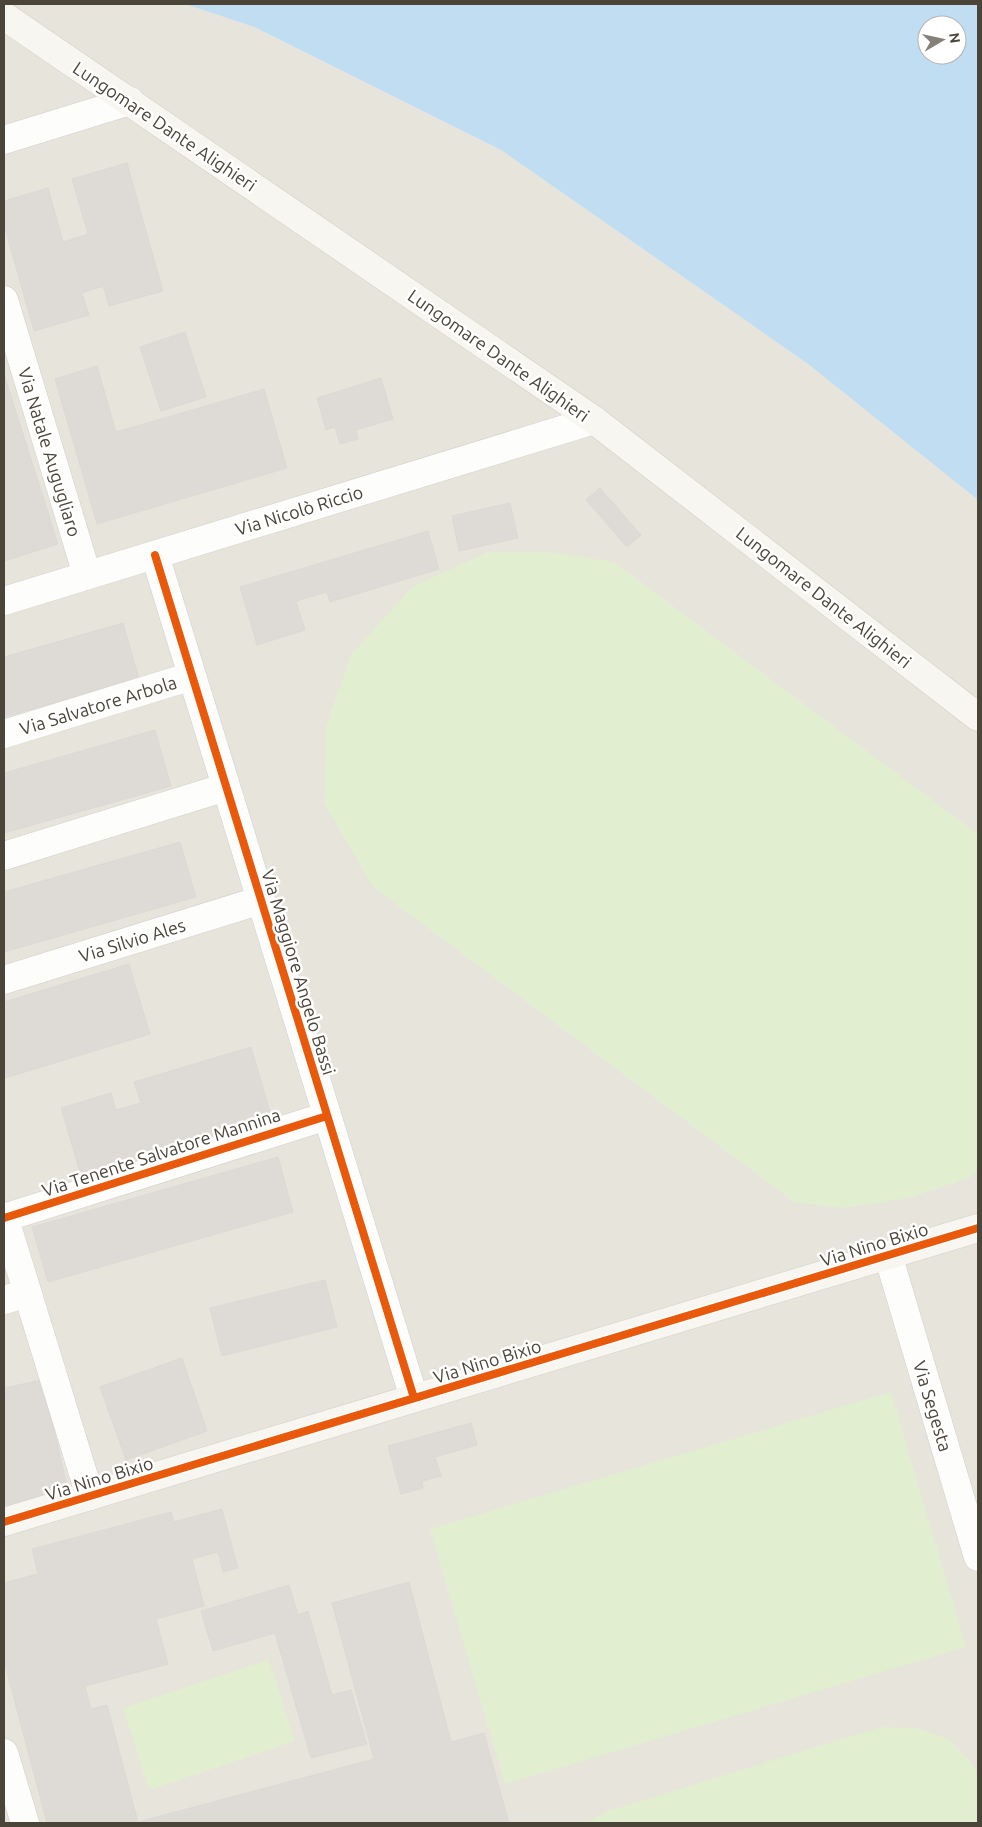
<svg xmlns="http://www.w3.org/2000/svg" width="982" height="1827" viewBox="0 0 982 1827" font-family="Ubuntu,sans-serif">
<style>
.residential{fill:#e7e4dc}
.green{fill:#e1eecf}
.water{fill:#c0ddf1;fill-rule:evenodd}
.building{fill:#dedbd6;stroke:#dcd9d4}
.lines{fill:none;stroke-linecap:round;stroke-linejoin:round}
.street-casing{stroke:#d2d0cb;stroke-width:29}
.secondary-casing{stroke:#d3cfc5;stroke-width:29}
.street{stroke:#fdfdfc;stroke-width:28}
.secondary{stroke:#f7f6f1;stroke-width:28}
.cycleway-casing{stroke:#fff;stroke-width:11}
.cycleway{stroke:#e8590c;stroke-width:8}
.labels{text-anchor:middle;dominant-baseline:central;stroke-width:5;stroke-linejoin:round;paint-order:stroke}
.street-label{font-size:18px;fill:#4b4439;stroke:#fff}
</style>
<rect width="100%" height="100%" fill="#f4f2ee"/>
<path class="residential" d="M4,4H185L254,27L501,150L808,364L978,500V1823H4Z"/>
<path class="green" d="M488,552H551L614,562L978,834V1171L971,1177L909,1198L842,1208L794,1202L373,887L324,803L326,726L351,655L412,587Z
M891,1392L966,1647L505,1784L430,1529Z
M269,1660L295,1741L149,1790L123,1708Z
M881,1727L917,1728L949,1739L973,1764L978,1775V1823H585L608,1811Z"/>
<path class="water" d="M185,4H978V500L808,364L501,150L254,27ZM927,25H957V55H927Z"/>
<path class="building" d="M127,163L163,291L109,306L103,286L82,293L89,315L34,331L4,225V201L48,188L63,242L88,234L72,179Z
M185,332L206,397L161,411L140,347Z
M97,366L116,432L264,389L287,468L97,524L55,379Z
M4,374L58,544L4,561Z
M381,378L393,419L356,430L358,439L340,444L335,427L326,430L317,398Z
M600,488L641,535L627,547L586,500Z
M510,503L518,538L459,551L452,516Z
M428,531L439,569L330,602L327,592L296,601L305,630L257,645L240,587Z
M123,623L139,679L4,717V657Z
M155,730L171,786L4,833V773Z
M180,842L196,897L4,952V892Z
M129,964L150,1034L5,1078L4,1002Z
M251,1047L274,1125L83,1182L61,1108L111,1093L116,1110L141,1103L134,1082Z
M278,1157L293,1212L48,1282L32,1227Z
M325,1280L337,1327L222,1356L210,1308Z
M182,1358L207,1431L126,1460L100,1387Z
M42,1380L70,1498L4,1513V1388Z
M471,1423L477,1445L435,1457L441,1476L422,1481L423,1488L401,1494L388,1446Z
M222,1509L238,1568L223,1572L218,1552L192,1559L204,1606L156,1619L168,1664L85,1686L91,1709L107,1705L138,1822L374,1759L332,1603L409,1582L451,1742L484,1733L509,1823H47L4,1661V1583L38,1574L32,1549L171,1512L174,1522Z
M289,1585L298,1615L308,1611L332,1695L351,1690L367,1744L311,1758L275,1633L213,1651L201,1611Z"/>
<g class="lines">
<defs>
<path id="street" d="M4,140L130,101
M4,300L87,575
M155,555L414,1398
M4,601L594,420
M4,734L192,676
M4,856L226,787
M4,980L261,900
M4,1216L90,1496
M4,1218L327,1116
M888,1255L978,1557
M4,1300L27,1293
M4,1753L25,1823"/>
<path id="secondary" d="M4,16L594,420L978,717
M4,1522L978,1228"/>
</defs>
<use href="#street" class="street-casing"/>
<use href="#secondary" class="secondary-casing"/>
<use href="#street" class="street"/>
<use href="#secondary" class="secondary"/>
<defs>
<path id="cycleway" d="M155,555L414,1398
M4,1218L327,1116
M4,1522L978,1228"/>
</defs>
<use href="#cycleway" class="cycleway-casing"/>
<use href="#cycleway" class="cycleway"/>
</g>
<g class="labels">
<g class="street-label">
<text transform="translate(165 126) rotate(34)">Lungomare Dante Alighieri</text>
<text transform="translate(499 355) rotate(35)">Lungomare Dante Alighieri</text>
<text transform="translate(50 452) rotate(73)">Via Natale Augugliaro</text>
<text transform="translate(299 510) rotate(-17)">Via Nicolò Riccio</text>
<text transform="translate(824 597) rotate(38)">Lungomare Dante Alighieri</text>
<text transform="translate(98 705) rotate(-17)">Via Salvatore Arbola</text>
<text transform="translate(132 940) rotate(-17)">Via Silvio Ales</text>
<text transform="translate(299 972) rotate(73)">Via Maggiore Angelo Bassi</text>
<text transform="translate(161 1152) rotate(-18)">Via Tenente Salvatore Mannina</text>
<text transform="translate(874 1244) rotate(-17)">Via Nino Bixio</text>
<text transform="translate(487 1361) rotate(-17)">Via Nino Bixio</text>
<text transform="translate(933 1406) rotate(73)">Via Segesta</text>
<text transform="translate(99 1478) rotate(-17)">Via Nino Bixio</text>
</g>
</g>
<rect width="982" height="1827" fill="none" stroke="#4b4439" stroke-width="10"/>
<g transform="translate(942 40) rotate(81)"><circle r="24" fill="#ffffff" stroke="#b7b4b0"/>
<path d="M0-4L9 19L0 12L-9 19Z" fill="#868178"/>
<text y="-8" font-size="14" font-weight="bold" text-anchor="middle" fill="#4b4439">N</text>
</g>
</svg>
